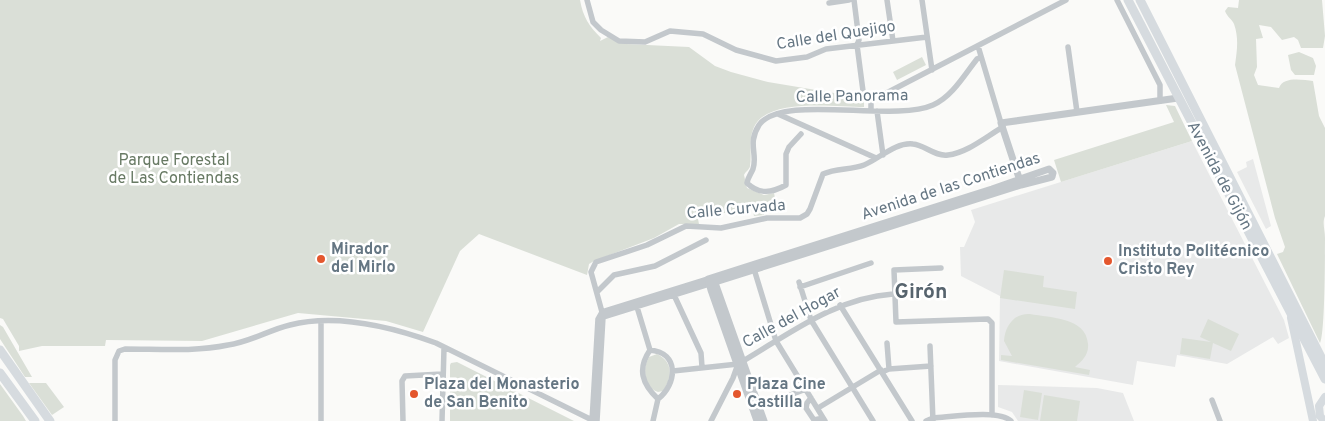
<svg xmlns="http://www.w3.org/2000/svg" width="1325" height="421" viewBox="0 0 1325 421" font-family="Overpass,sans-serif">
<style>
.built{fill:#e8e9e9}
.green{fill:#dadfd7}
.lines{fill:none;stroke-linecap:round;stroke-linejoin:round}
.minor{stroke:#c3c8cc;stroke-width:5.5}
.tertiary{stroke:#c3c8cc;stroke-width:7}
.secondary{stroke:#d6dbdf;stroke-width:8}
.trunk{stroke:#d6dbdf;stroke-width:9}
.poi-dot{fill:#e4572e;stroke:#fff;stroke-width:2}
.labels{text-anchor:middle;dominant-baseline:central;stroke-width:5;stroke-linejoin:round;paint-order:stroke}
.street-label{font-size:16px;fill:#657683;stroke:#fff}
.park-label{font-size:16px;fill:#687a64;stroke:#fff}
.poi-label{font-size:16px;font-weight:bold;fill:#657683;stroke:#fff;text-anchor:start}
.district-label{font-size:21px;font-weight:bold;fill:#57646e;stroke:#fff}
</style>
<rect width="100%" height="100%" fill="#fafaf8"/>
<path class="built" d="M1192,141L1284,320L1289,338L1278,344L1273,337L1227,364L1177,355L1175,367L1137,361L1133,385L999,361L1000,296L961,276L960,247H964L975,222L971,210Z
M1253,159L1271,226L1266,229L1237,172L1247,167L1246,162Z
M998,385L1097,388L1123,393L1134,421H1018L1012,412L998,407Z"/>
<path class="green" d="M0,0H580C583,17 589,26 601,38L600,41L608,37L626,44L689,47L715,66L731,72L768,82L864,98V107C836,107 768,97 754,127C748,140 752,153 750,166C750,169 746,171 744,175L747,188L764,195L774,193L776,203L763,205L764,215L754,216L752,206L725,213L697,214L699,224H679L654,238L594,261L589,264L587,275L479,234L460,251L423,332L386,321L298,313L202,341L106,340L105,346H42L19,351V346L3,319L0,318Z
M1239,0H1322L1325,36L1323,48H1301L1298,40L1294,37L1282,40L1271,27L1259,25L1263,38L1256,39L1257,67L1254,75L1258,85L1279,88C1283,76 1303,80 1313,81L1319,116L1325,128V216C1322,223 1325,230 1325,238C1325,254 1325,334 1320,343L1277,254L1283,252L1285,247L1275,218L1235,65C1237,51 1239,38 1234,24C1232,19 1227,17 1225,11L1228,7L1238,8Z
M1299,52L1313,58L1316,66L1314,75H1295L1291,70L1288,55Z
M922,57L926,65L897,80L893,72Z
M1166,105L1175,106L1192,141L1061,182L1054,160L1174,122Z
M1004,270L1044,276L1043,287L1077,292L1075,309L1000,298Z
M1030,314C1051,318 1086,317 1088,344C1089,355 1082,361 1075,367L1090,370L1089,375L1001,360V355L1012,356L1004,341C1005,326 1014,313 1030,314Z
M1208,319L1239,334L1231,351L1213,343L1210,359L1180,354L1182,338L1211,342L1200,337Z
M0,325L3,327L32,377H25L0,339Z
M657,354C674,362 672,378 663,391L658,392C644,387 642,369 649,357Z
M457,362L574,421H450V365L451,363Z
M29,383H46L64,407L52,415Z
M0,384L23,416L26,421H0Z
M1024,390L1042,393L1038,420L1020,417Z
M1044,395L1080,401L1077,421H1040Z"/>
<g class="lines">
<path class="minor" d="M587,0L593,22L601,30L619,41L645,42L670,31L703,34L736,50L776,61L807,57L826,49L927,37
M854,0L859,40L857,45L863,91L865,97L871,101V111
M887,0L893,41
M922,0L932,70
M1117,0L1160,85V101
M829,3L849,0
M978,46L1001,123
M1068,47L1077,112
M871,101L1066,0
M877,111L883,155
M778,114L876,158
M801,134L789,147L786,154V185C772,193 759,195 747,183C748,177 751,174 753,169C758,154 747,144 759,125C781,93 893,123 933,105C952,97 965,74 977,59L981,57
M941,268L894,270L896,322L988,319L992,323V415
M754,269L776,341L825,421
M799,282L811,320L873,421
M800,287L871,263
M598,291L614,275L655,266L706,240
M674,295L701,353L702,367
M840,305L912,421
M637,307L650,350
M602,312L591,272L596,262L647,245L686,226L721,228L767,218H800L807,214L810,209L823,174C836,168 851,170 864,165C879,159 895,142 913,144C925,145 935,157 948,155C967,153 987,136 1003,127
M602,312L708,279
M887,343L889,369
M930,346L933,421
M650,350C680,353 677,384 658,399C642,384 637,369 650,350Z
M673,371L738,364
M882,372L889,369L931,366
M811,398L807,403L806,408L814,420L823,418
M1212,400L1220,421
M759,407L806,389
M818,408L881,370
M115,421V360L119,351L125,349C159,349 194,352 228,345C250,342 269,330 290,325C337,313 392,327 436,343L594,421
M321,421V322
M403,421L402,381L405,376L442,374
M442,421L444,348
M592,421L598,319L602,312
M597,421L603,317L709,284
M653,421L658,399
M711,421L733,378L738,364C788,335 834,298 893,294
M926,421L933,418C951,417 999,409 1011,421"/>
<path class="tertiary" d="M1021,184L1001,123L1178,98
M714,280L764,421
M709,284L1021,185L1052,177L1053,173L1049,169L992,189L708,279L711,290L757,421"/>
<path class="secondary" d="M1291,318L1313,421
M1324,421L1320,416L1319,406L1325,397"/>
<path class="trunk" d="M1128,0L1325,379
M1140,0L1325,365
M0,350L50,421
M0,373L35,421"/>
</g>
<g class="poi-dot">
<circle cx="321" cy="259" r="5"/>
<circle cx="1108" cy="261" r="5"/>
<circle cx="414" cy="394" r="5"/>
<circle cx="737" cy="394" r="5"/>
</g>
<g class="labels">
<g class="street-label">
<text transform="translate(836 36) rotate(-9)">Calle del Quejigo</text>
<text transform="translate(852 97) rotate(-1)">Calle Panorama</text>
<text transform="translate(1219 176) rotate(62)">Avenida de Gijón</text>
<text transform="translate(951 187) rotate(-18)">Avenida de las Contiendas</text>
<text transform="translate(736 210) rotate(-5)">Calle Curvada</text>
<text transform="translate(792 318) rotate(-29)">Calle del Hogar</text>
</g>
<g class="park-label">
<text x="174" y="161">Parque Forestal<tspan x="174" dy="18">de Las Contiendas</tspan></text>
</g>
<g class="poi-label">
<text x="331" y="250">Mirador<tspan x="331" dy="18">del Mirlo</tspan></text>
<text x="1118" y="252">Instituto Politécnico<tspan x="1118" dy="18">Cristo Rey</tspan></text>
<text x="424" y="385">Plaza del Monasterio<tspan x="424" dy="18">de San Benito</tspan></text>
<text x="747" y="385">Plaza Cine<tspan x="747" dy="18">Castilla</tspan></text>
</g>
<g class="district-label">
<text x="921" y="292">Girón</text>
</g>
</g>
</svg>
